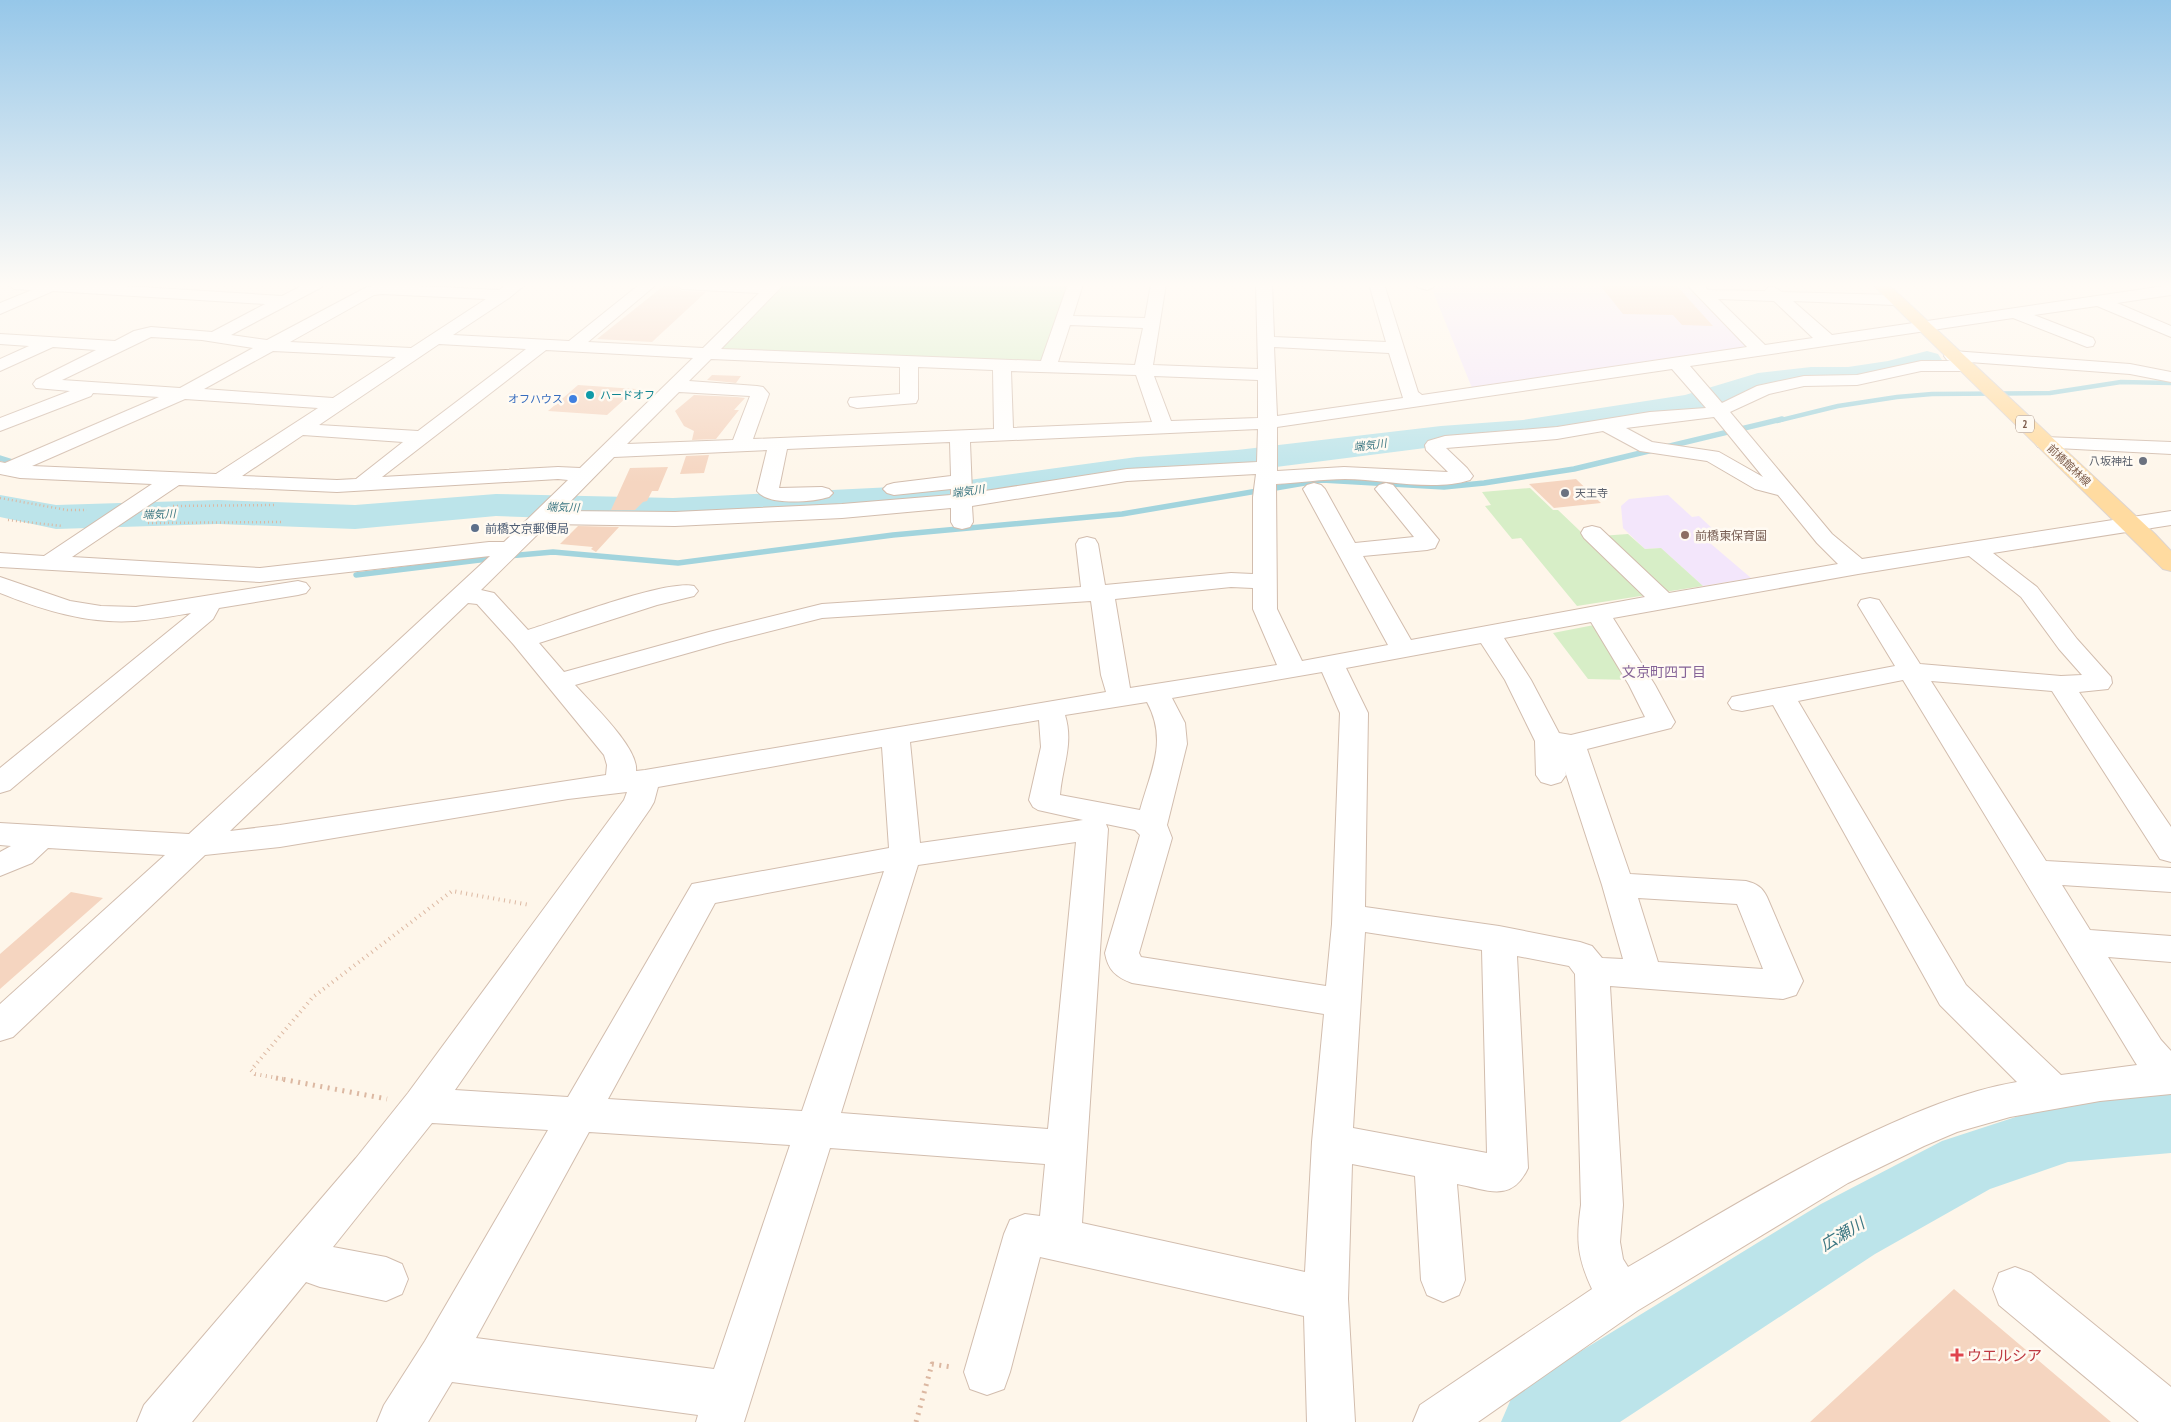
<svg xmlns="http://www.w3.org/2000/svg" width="2171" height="1422" viewBox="0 0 2171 1422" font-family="'PT Sans Narrow','Noto Sans JP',sans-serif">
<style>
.education{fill:#f3e6fb}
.green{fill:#d7eec7}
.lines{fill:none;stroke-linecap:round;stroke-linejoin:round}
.stream-far1{stroke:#a2d4dd;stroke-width:4.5}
.stream{stroke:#a2d4dd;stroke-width:5.5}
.river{fill:#bce4ea;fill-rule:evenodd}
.building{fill:#f5d5c0}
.minor-casing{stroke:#d2bdae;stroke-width:2}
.major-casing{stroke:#ddd4d0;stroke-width:2}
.path-far2{stroke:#dcb8a2;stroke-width:2.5;stroke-dasharray:1 3;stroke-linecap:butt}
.path-far1{stroke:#dcb8a2;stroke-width:4;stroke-dasharray:1 4.5;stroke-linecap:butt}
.path{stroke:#dcb8a2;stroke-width:5;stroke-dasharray:2 5.5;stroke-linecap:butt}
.minor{fill:#fff;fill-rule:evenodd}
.major{fill:#ffdba0;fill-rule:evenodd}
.culture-dot{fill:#0f9aa8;stroke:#fffaf2;stroke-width:2}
.shop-dot{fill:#3f7fe0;stroke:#fffaf2;stroke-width:2}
.worship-dot{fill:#6b7280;stroke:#fffaf2;stroke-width:2}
.service-dot{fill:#5c6f8a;stroke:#fffaf2;stroke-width:2}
.education-dot{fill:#8d6e63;stroke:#fffaf2;stroke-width:2}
.health-dot{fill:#e0444e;stroke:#fffaf2;stroke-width:2}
.labels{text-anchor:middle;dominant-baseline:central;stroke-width:5;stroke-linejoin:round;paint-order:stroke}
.far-culture-label{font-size:11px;fill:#0d838f;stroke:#fffaf2;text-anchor:start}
.far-shop-label{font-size:11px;fill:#366cbe;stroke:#fffaf2;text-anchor:end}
.shield{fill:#fffaf2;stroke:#a38b7c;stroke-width:1}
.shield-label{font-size:11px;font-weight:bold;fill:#7c5b4a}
.far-water-label{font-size:11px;font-style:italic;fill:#3c7782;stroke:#fffaf2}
.far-worship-label{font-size:11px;fill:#5b616d;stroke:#fffaf2;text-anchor:end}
.far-street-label{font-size:11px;fill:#7c5b4a;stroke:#fffaf2}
.service-label{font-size:12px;fill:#4e5e75;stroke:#fffaf2;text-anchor:start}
.education-label{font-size:12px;fill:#785e54;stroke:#fffaf2;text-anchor:start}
.neighbourhood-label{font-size:14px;fill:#856397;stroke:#fffaf2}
.near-health-label{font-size:15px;fill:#be3a42;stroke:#fffaf2;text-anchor:start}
.near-water-label{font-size:16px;font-style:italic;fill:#3c7782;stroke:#fffaf2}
</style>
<rect width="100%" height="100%" fill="#fef6ea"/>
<path class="education" d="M1430,284H1686L1745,344V349L1472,388Z
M1668,495L1692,517L1699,516L1715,531L1697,532L1751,578L1703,586L1661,548L1645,549L1623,528L1621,506L1629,499Z"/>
<path class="green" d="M777,284H1076L1048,367L708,354Z
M1530,488L1553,510H1558L1647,595L1577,606L1521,538L1512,539L1485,506L1491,505L1482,492Z
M1628,534L1645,549L1661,548L1703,586L1658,593L1600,536Z
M1594,625L1631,680L1588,679L1553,633Z"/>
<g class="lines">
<path class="stream-far1" d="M1777,421L1838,406L1897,397L1932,394L2050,393L2121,382L2171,383"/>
<path class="stream" d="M0,458L19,464
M507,556L553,552L678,563L893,535L1122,514L1322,480L1444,487L1484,483L1574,469L1782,419
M356,575L496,558"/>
<path class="river" d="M1927,351L1938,354L1942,360L1938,366L1888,379L1848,385H1811L1764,392L1731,404L1685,415L1523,440L1441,446L1237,472L1137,479L933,507L673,522L496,516L355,529L218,524L56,529L0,517V495L56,505L218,500L355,505L496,494L673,498L933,485L1137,457L1237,450L1441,426L1523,420L1685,395L1758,373L1811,367H1848L1888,361Z
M2171,1091V1153L2068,1162L1990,1189L1875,1254L1620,1422H1501L1514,1392L1821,1204L1942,1141L2068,1100Z"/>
</g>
<path class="building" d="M666,284H673L682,291L706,292L652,342L597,339Z
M1599,284H1675L1713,326L1682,325L1673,315L1623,314Z
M712,375L741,376L736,383L707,380Z
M578,385L636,389L607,415L548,411Z
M694,395L737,397L745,398L734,410H739L716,439L692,440L694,431L684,426L675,411Z
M709,455L704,473L680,474L686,456Z
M668,467L658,491H652L647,501L643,502L635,510H611L630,468Z
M1576,479L1601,503L1554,508L1529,484Z
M578,526L619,527L596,552L591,549L593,547L560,544Z
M71,892L103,898L0,989V954Z
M1954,1289L2111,1422H1810Z"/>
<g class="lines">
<defs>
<path id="minor" d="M7,284H93L282,296L305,284H324L322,287L231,335L267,340L365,288L379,284L499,290L508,284H526L509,298L453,335L569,341L640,284H657L588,342L703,348L759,293L682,289L675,284H784L721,349L1041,361L1068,284H1083L1073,316L1145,318L1151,284H1166L1153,365L1258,369L1256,284H1272L1274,337L1386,342L1369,284H1384L1418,392L1422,395L1747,347L1692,290L1689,287L1691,284H1703L1708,290L1765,291L1767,288L1772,286L1782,292L1894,295L1899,297L1902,300L1899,303L1894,305L1793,301L1832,335L2171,285V295L2117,303L2171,326V337L2097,306L2034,315L2093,338L2095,342L2093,346L2087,347L2013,318L1690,366L1722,403L1757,386L1804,376L1857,375L1921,361H1951L1947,360L1944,356L1947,352L1953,351L2130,364L2171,372V382L2130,374L1969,362L1972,366L1969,370L1963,371H1921L1857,385L1804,386L1769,394L1730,412L1832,534L1862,559L2171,511V525L1993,553L2037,587L2077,639L2111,677L2112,683L2108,689L2079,692L2171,827V862L2160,859L2052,691L1931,681L2046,861L2171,868V892L2062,885L2090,930L2171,936V962L2108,957L2161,1040L2171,1051V1094L2100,1101L2010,1117L1957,1132L1924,1146L1848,1183L1637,1311L1478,1422H1413L1420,1405L1592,1289C1577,1257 1576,1239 1581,1205L1575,974L1569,966L1517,956L1528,1168C1512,1203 1488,1190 1457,1184L1465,1280L1459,1295L1443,1302L1427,1295L1421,1280L1415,1176L1352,1164L1348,1299L1355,1422H1307L1304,1316L1040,1257L1010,1372L1004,1389L987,1395L970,1389L964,1372L1004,1234L1010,1220L1025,1214L1040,1216L1045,1164L830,1148L744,1422H696L698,1415L452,1382L428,1422H377L384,1405L425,1341L548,1130L432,1123L333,1247L386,1257L402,1264L408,1279L402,1294L386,1301L320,1287L306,1282L192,1422H137L144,1405L356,1158L408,1093L624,800L627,792L568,799L280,847L205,855L13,1037L0,1041V1004L165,855L48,848L32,863L0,876V852L11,846L0,845V823L189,834L490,556L260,582L0,567V553L44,556L152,484L20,478L0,474V462L5,463L159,397L93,393L91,396L0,431V418L70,391L36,388L33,384L36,380L96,350L53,347L0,371V359L29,346L0,344V334L115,341L134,331L151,327L212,332L265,304L53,291L0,314V303L32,290L14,289ZM382,294L486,299L411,348L290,342L374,295ZM1718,299L1774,301L1813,338L1765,345ZM1070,325L1143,328L1135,365L1058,362ZM151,337L202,340L253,348L180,388L62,380ZM439,344L526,349L418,431L319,425ZM1274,347L1389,353L1403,398L1277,416ZM546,350L693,358L580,468L558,467L382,477ZM273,351L396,357L333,398L204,389ZM711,359L900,367V394L850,398L848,402L850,406L857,408L916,403L918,399V367L993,370L994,429L753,439L769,394L763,387L757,386L689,381ZM1672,369L1706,408L1650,412L1557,427L1445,436L1428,441L1425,445L1426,450L1448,472L1344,467L1277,471V427ZM1011,371L1136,375L1152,422L1013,428ZM1154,376L1258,380V418L1171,421ZM679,392L750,396L733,440L627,444ZM185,399L318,408L216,474L32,466ZM1714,417L1763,477L1719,452L1652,442L1626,428ZM1258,429L1257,462L1127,469L972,493L970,442ZM1603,431L1640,451L1707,461L1755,489L1778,495L1817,543L1838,564L1669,593L1600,528L1592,526L1584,528L1581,533L1584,538L1645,597L1411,640L1363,556L1427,550L1435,548L1439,540L1393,485L1386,483L1379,485L1375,489L1414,537L1355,543L1325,489L1321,485L1314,483L1307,485L1303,489L1388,645L1302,661L1277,609L1276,484C1299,483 1322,479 1345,479C1383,479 1433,492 1470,480L1473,476L1467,468L1446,448L1557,439ZM303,435L403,442L356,479L337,480L242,476ZM950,442L951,476L894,483L887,485L883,489L887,493L894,495L951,489V495L842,504L675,512L561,511L614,457L767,450L757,491C768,506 813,502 829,497L833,493L829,489L822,487L779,488L787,449ZM1256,474L1253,497V574L1231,573L1105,585L1098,544L1095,539L1087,537L1079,539L1076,544L1081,587L822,604L709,632L564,672L539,643L657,605L694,596L698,591L694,586C667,579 560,620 528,630L494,593L481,590L548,524L675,526L842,518L951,508V522L954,527L962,529L970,527L973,522L972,506L1127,481ZM558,479L568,480L504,542H489L260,568L72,557L179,485L337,492ZM1969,556L2021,597L2059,649L2082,675L2061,676L1920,664L1879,600L1870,598L1861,600L1858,605L1895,666L1742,695L1732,697L1728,703L1732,709L1742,711L1773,705L1940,1005L2017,1082C1964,1091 1913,1113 1864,1136C1783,1174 1706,1222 1628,1267L1623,1259L1620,1242L1623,1205L1610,986L1783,999L1796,995L1803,981L1767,897C1762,887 1757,884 1746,881L1630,874L1587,749L1671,728L1675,722L1655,685L1613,618L1858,574ZM1231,587L1253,588V609L1277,665L1130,688L1115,599ZM1091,601L1101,675L1106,692L645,770L636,771C639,748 591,703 575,685L727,642L822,618ZM468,603L477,604L514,645L604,755L607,765L606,775L280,825L230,831ZM1591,622L1629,685L1645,717L1571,735L1559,733L1531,680L1504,638ZM1481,643L1505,680L1535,741L1536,775L1541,782L1551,785L1561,782L1566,775L1565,771L1602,885L1623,959L1602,958L1592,946L1580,942L1499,926L1365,907L1368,713L1346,668ZM1322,672L1340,713L1332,924L1326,986L1141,957L1139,953L1172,838L1167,825L1187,744L1185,723L1172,698ZM1903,680L2135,1062L2137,1065L2061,1075L1966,985L1798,701ZM1147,702C1168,741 1151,770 1140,810L1060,795C1062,767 1074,744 1065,715ZM1039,720L1041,747L1029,800L1033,807L1038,810L1083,820L920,843L910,742ZM882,747L889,848L692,884L568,1097L455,1090L650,809L654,802L658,787ZM1106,824L1135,830L1140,835L1105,953C1108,970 1116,977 1132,983L1324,1014L1312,1142L1305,1272L1082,1223L1108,829ZM1076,842L1048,1129L841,1113L918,865ZM884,871L802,1111L608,1099L715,903ZM1638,898L1737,904L1763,969L1658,962ZM1365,932L1482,950L1487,1153L1353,1128ZM589,1132L790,1145L714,1369L476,1338Z
M1415,284H1434L1435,285L1432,288L1427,290L1417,287Z
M2045,437L2171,442V454L2038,447L2035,443L2038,439Z
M0,577L70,601L101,606L136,607L298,581L306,583L310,588L306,593L298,595L219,608L213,619L10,790L0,793V768L191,613C172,616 153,620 134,621C88,624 42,610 0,593Z
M2015,1267L2031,1273L2171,1387V1422H2139L1999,1305L1993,1289L1999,1273Z"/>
<path id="major" d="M1872,284H1888L2155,534L2171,551V571L2163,569Z"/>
</defs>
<use href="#minor" class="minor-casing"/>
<use href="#major" class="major-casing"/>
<path class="path-far2" d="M0,498L67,510H87
M173,506L277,505
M8,520L62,526
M148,523L284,522"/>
<path class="path-far1" d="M283,1079L255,1074L251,1070L313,997L452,891L530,905"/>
<path class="path" d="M276,1078L387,1099
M916,1422L932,1364L951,1367"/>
<use href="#minor" class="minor"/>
<use href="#major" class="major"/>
</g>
<linearGradient id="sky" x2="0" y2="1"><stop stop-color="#96c7e9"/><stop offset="0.59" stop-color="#fffbf6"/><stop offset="1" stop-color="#fffbf6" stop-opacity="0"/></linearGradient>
<rect width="2171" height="483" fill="url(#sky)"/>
<circle class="culture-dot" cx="590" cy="395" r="5"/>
<circle class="shop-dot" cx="573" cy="399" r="5"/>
<g class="worship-dot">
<circle cx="2143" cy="461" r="5"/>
<circle cx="1565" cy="493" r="5"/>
</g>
<circle class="service-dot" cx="475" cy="528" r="5"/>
<circle class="education-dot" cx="1685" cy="535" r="5"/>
<path class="health-dot" d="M1954.5 1347.5h5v5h5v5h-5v5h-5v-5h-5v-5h5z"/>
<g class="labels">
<g class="far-culture-label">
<text x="600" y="395">ハードオフ</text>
</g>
<g class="far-shop-label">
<text x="563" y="399">オフハウス</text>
</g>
<rect class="shield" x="2016" y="415.5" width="18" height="17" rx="4"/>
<g class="shield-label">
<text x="2025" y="424">2</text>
</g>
<g class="far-water-label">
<text transform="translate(1370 445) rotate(-7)">端気川</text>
<text transform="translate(968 491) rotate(-8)">端気川</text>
<text transform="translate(563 507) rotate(2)">端気川</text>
<text transform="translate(159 514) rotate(-2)">端気川</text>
</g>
<g class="far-worship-label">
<text x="2133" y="461">八坂神社</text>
<text x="1575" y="493" text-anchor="start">天王寺</text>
</g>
<g class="far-street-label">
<text transform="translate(2069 465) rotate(43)">前橋館林線</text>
</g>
<g class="service-label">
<text x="485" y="528">前橋文京郵便局</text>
</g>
<g class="education-label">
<text x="1695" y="535">前橋東保育園</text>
</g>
<g class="neighbourhood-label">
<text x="1664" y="672">文京町四丁目</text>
</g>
<g class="near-health-label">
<text x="1967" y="1355">ウエルシア</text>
</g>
<g class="near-water-label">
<text transform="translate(1842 1234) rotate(-31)">広瀬川</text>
</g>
</g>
</svg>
